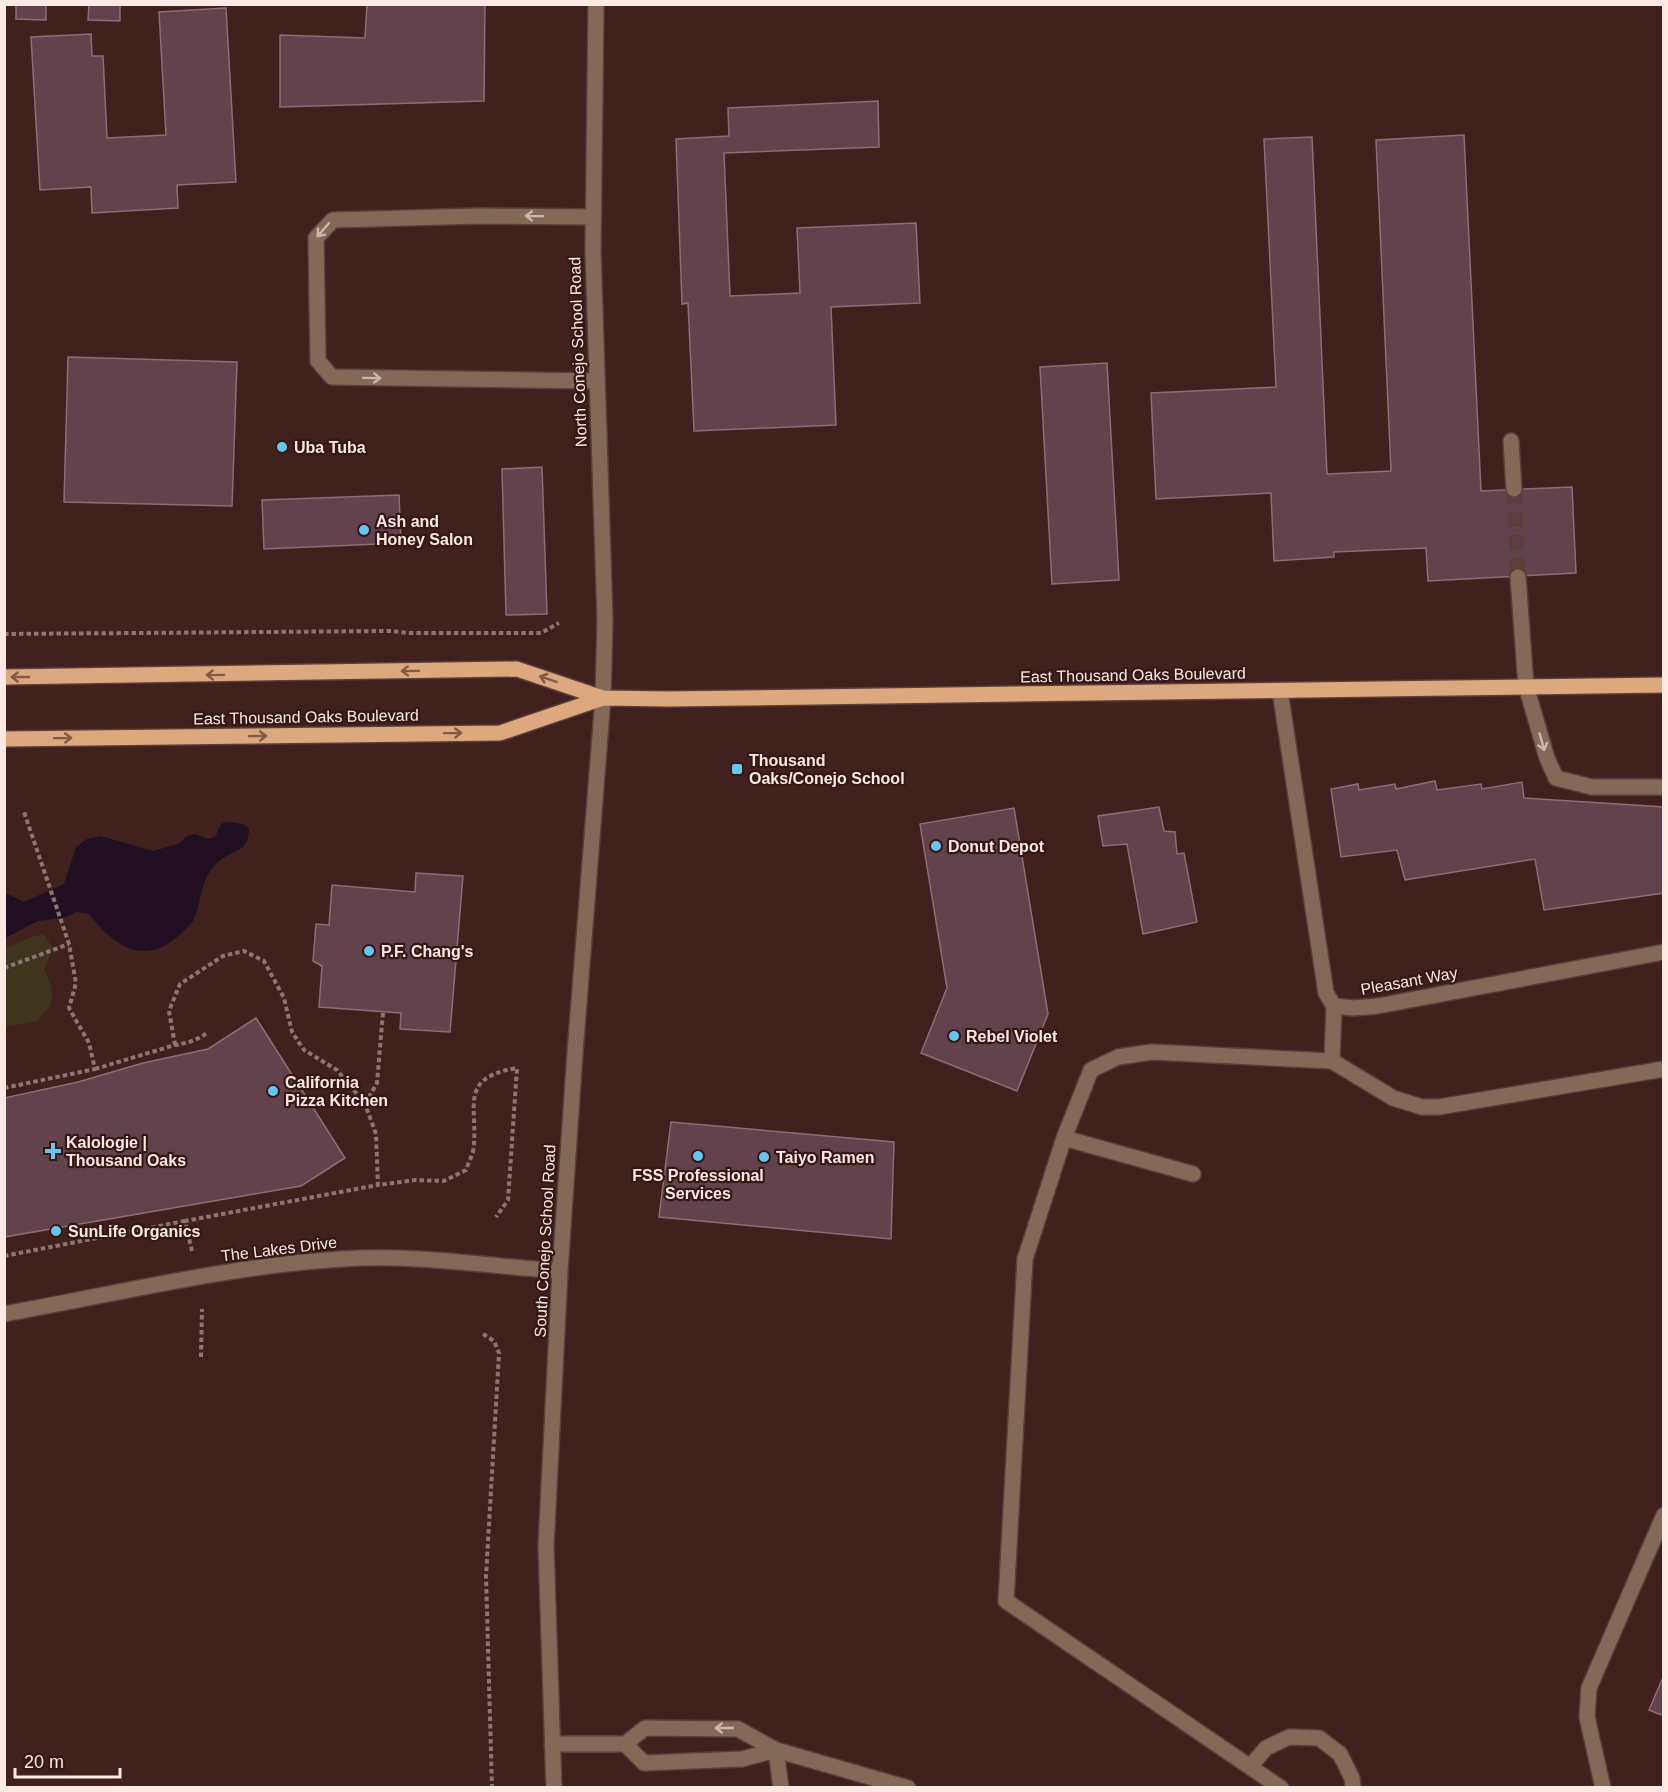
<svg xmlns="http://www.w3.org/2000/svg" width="1668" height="1792" viewBox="0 0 1668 1792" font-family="Helvetica,sans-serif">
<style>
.green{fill:#3e351d}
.water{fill:#201021}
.building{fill:#62424d;stroke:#906c78;stroke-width:1.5}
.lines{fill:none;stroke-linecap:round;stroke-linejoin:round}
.minor-tunnel{stroke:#5c3f3c;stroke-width:15;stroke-dasharray:15 8;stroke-linecap:butt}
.minor-casing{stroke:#5b3d3a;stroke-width:18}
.major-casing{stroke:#5b3d3a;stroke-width:18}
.path{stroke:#8f7571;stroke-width:4;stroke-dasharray:4.5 3;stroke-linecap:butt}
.minor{stroke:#846a56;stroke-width:15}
.major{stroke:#dea87e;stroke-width:15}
.oneway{stroke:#cdb6ac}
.oneway2{stroke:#815944}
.poi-dot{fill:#68c4f0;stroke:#351814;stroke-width:2}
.labels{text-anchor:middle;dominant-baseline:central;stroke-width:4.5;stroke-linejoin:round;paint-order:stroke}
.street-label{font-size:16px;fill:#fee9e5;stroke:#351814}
.poi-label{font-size:16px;font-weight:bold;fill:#fee9e5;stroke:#351814;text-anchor:start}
</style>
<rect width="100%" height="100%" fill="#40211e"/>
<path class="green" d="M43,934L53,948L44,969C50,980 57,999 47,1010C42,1015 41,1015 38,1021L5,1027V949L28,938Z"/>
<path class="water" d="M233,822L245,825L249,829C248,850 240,848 225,857C219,860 212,868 209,873C199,888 201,906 193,921C188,928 180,935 173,940C140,966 109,941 89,914L77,912L62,918L38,921L5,938V893L24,902L64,884L76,847L87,839L101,836L153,851L178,844L187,836L195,834L208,839L215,837L222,823Z"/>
<path class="building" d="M16,4H46V20L16,19Z
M89,4H120V21L88,20Z
M367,4H485L484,101L280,107V35L365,38Z
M226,8L236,182L177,185L178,208L92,213L91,187L40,190L31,37L91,34L92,56H103L107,138L166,135L159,12Z
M878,101L879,147L724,153L730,296L800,293L797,228L916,223L920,303L831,307L836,425L694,431L688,303L682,304L676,139L729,136L728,108Z
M1464,135L1481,491L1572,487L1576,573L1428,581L1426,548L1334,552V557L1274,561L1271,493L1156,499L1151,393L1276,387L1264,139L1312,137L1327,474L1391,471L1376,140Z
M68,357L237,362L232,506L64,502Z
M1107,363L1119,580L1052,584L1040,367Z
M542,467L547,614L506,615L502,469Z
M399,495L401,543L264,549L262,500Z
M1435,781L1437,790L1481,784L1482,789L1522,782L1524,798L1664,807V893L1544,910L1535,859L1405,880L1397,850L1341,857L1331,789L1358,784L1359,790L1395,784L1396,789Z
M1159,807L1164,831L1175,832L1177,854L1184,853L1197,922L1143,934L1127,844L1103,846L1098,816Z
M1014,808L1048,1014L1017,1091L921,1053L947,988L920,824Z
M416,873L463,876L450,1032L400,1029L401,1013L319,1007L322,966L313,961L316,924L329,925L332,885L415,892Z
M256,1018L345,1158L301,1186L4,1237V1098L78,1082L143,1063L208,1049Z
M671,1122L894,1142L891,1239L659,1217Z
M1664,1675V1716L1649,1710Z"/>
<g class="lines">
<path class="minor-tunnel" d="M1514,489L1518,577"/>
<defs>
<path id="minor" d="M593,217L479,216L333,220L316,238L318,361L332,377L597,381
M1511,441L1514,489
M1518,577L1526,686L1547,758L1556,778L1592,787H1664
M1280,691L1326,993L1334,1006L1353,1008L1378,1006L1664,952
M1332,1061L1334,1006
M1064,1138L1193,1174
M4,1314C116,1294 228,1266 342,1259C414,1254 487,1266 560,1271
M552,1744H625L645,1728L738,1729L776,1750L908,1788
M625,1744L644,1763L742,1759L776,1750
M776,1750L781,1788
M1250,1767L1266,1748L1289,1737L1319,1738L1340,1754L1352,1778L1353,1788
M554,1788L546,1546L560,1271L575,1053L603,698L605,620L593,251L596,4
M1281,1788L1006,1601L1025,1259L1064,1138L1091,1070L1118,1057L1152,1052L1332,1061L1393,1098L1422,1107H1439L1664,1069
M1603,1788L1587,1717L1589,1688L1664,1515"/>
<path id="major" d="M4,677L517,669L603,698L668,699L1664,685
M4,739L500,733L603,698"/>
</defs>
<use href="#minor" class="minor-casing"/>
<use href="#major" class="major-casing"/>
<path class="path" d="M4,634L392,631L408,633H541L559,623
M4,968L69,944
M175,1045L169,1011L180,984L223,956L244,951L264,961L284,998L292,1032L304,1050L337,1070L365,1104L376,1134L378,1185L415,1180L444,1181L466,1170C468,1164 471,1158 473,1152C480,1109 455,1078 517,1068L508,1200L496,1217
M95,1069L175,1045C188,1043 198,1040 208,1032
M4,1088L95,1069L89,1043L69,1008L76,983L69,944L24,812
M365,1104L377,1083L383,1012
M192,1251L185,1221L378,1185
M4,1256L185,1221
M483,1334L494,1341L499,1353L486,1576L492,1788
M201,1357L202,1309"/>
<use href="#minor" class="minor"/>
<use href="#major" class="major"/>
</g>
<defs><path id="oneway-shaft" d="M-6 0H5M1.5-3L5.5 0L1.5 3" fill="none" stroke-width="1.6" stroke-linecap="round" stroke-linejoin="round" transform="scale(1.5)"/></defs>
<g class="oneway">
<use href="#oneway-shaft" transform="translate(534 216) rotate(-179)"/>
<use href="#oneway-shaft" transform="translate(323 230) rotate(131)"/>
<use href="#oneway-shaft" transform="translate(372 378) rotate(1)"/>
<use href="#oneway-shaft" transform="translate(1542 742) rotate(74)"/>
<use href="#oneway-shaft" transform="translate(724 1728) rotate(-180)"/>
</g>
<g class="oneway2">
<use href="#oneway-shaft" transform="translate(410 671) rotate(179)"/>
<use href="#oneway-shaft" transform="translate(215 675) rotate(179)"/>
<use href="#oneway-shaft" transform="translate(20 677) rotate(-180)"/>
<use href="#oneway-shaft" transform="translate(548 679) rotate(-161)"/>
<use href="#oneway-shaft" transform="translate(453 733) rotate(-1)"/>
<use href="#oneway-shaft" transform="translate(258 736) rotate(-1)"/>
<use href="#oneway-shaft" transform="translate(63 738) rotate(-1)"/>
</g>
<g class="poi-dot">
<circle cx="282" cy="447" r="6"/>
<circle cx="364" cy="530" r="6"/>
<rect x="731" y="763" width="12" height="12" rx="3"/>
<circle cx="936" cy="846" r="6"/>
<circle cx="369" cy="951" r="6"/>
<circle cx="954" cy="1036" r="6"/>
<circle cx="273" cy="1091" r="6"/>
<path d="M50 1142h6v6h6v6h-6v6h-6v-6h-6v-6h6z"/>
<circle cx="698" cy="1156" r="6"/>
<circle cx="764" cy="1157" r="6"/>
<circle cx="56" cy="1231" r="6"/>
</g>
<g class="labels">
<g class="street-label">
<text transform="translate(578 352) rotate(-92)">North Conejo School Road</text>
<text transform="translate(1133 675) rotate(-1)">East Thousand Oaks Boulevard</text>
<text transform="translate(306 717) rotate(-1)">East Thousand Oaks Boulevard</text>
<text transform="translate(1409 981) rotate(-10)">Pleasant Way</text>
<text transform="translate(545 1241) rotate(-87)">South Conejo School Road</text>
<text transform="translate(279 1249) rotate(-7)">The Lakes Drive</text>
</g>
<g class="poi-label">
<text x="294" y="447">Uba Tuba</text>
<text x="376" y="521">Ash and<tspan x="376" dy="18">Honey Salon</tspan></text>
<text x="749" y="760">Thousand<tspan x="749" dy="18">Oaks/Conejo School</tspan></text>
<text x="948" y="846">Donut Depot</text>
<text x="381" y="951">P.F. Chang's</text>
<text x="966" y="1036">Rebel Violet</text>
<text x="285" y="1082">California<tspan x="285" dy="18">Pizza Kitchen</tspan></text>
<text x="66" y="1142">Kalologie |<tspan x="66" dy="18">Thousand Oaks</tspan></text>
<text x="776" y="1157">Taiyo Ramen</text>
<text x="698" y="1175" text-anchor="middle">FSS Professional<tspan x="698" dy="18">Services</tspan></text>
<text x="68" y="1231">SunLife Organics</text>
</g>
</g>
<rect width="1668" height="1792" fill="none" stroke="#fee9e5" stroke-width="12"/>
<path d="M15 1768v9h105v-9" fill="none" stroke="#fee9e5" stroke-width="3"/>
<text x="24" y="1768" font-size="18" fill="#fee9e5" stroke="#351814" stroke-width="4.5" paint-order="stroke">20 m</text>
</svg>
